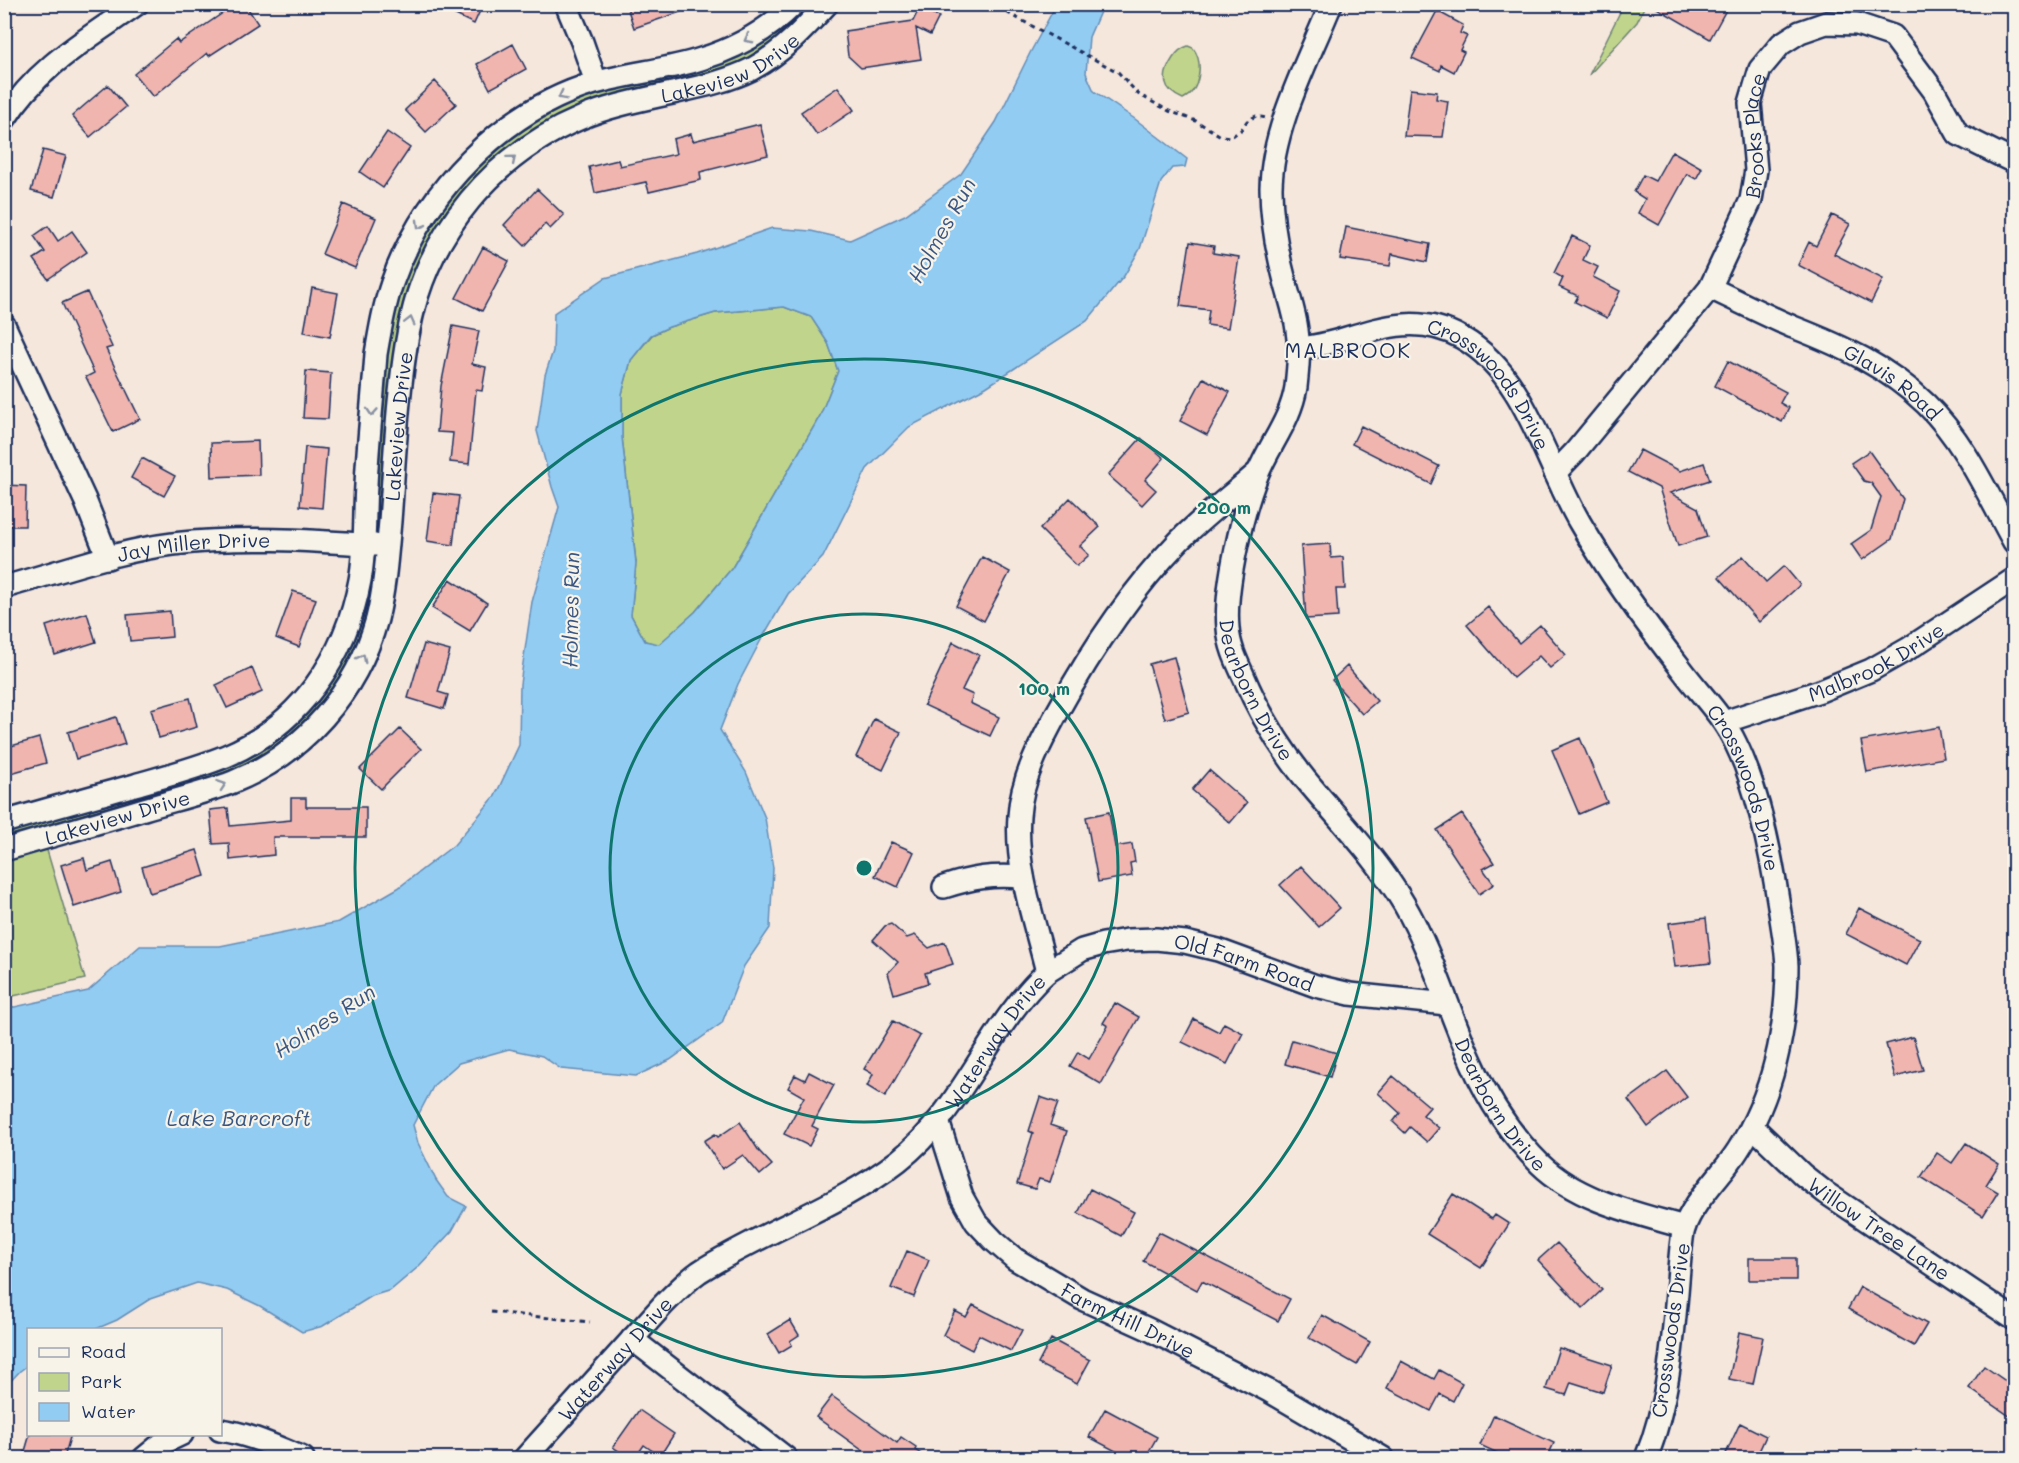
<svg xmlns="http://www.w3.org/2000/svg" width="2019" height="1463" viewBox="0 0 2019 1463" font-family="Mali,sans-serif">
<style>
.green{fill:#c0d58b;stroke:#6e8274;stroke-width:1.5}
.water{fill:#93ccf2;stroke:#638db7;stroke-width:1.5;fill-rule:evenodd}
.building{fill:#f0b5af;stroke:#1b2f5e;stroke-width:1.5}
.lines{fill:none;stroke-linecap:round;stroke-linejoin:round}
.minor-casing{stroke:#1b2f5e;stroke-width:26}
.path{stroke:#1b2f5e;stroke-width:3;stroke-dasharray:4.5 4.5;stroke-linecap:butt}
.minor{stroke:#f7f3e8;stroke-width:21}
.oneway{stroke:#8991a3}
.ring{fill:none;stroke:#0f766e;stroke-width:3}
.labels{text-anchor:middle;dominant-baseline:central;stroke-width:4.5;stroke-linejoin:round;paint-order:stroke}
.street-label{font-size:20px;fill:#1b2f5e;stroke:#f7f3e8}
.water-label{font-size:21px;font-style:italic;fill:#395683;stroke:#f7f3e8}
.neighbourhood-label{font-size:21px;letter-spacing:1.5px;fill:#1b2f5e;stroke:#f7f3e8}
.centre{fill:#0f766e;stroke:#f7f3e8;stroke-width:3}
.ring-label{font-size:18px;text-anchor:middle;font-weight:bold;fill:#0f766e;stroke:#f7f3e8;stroke-width:4.5;stroke-linejoin:round;paint-order:stroke}
</style>
<rect width="100%" height="100%" fill="#f6e7dd"/>
<filter id="ink" filterUnits="userSpaceOnUse"><feTurbulence type="fractalNoise" baseFrequency=".0167" numOctaves="2"/><feDisplacementMap in="SourceGraphic" scale="12" xChannelSelector="R" yChannelSelector="G"/><feConvolveMatrix kernelMatrix="1 2 1 2 8 2 1 2 1" color-interpolation-filters="sRGB"/></filter>
<g filter="url(#ink)">
<path class="green" d="M1624,4L1645,5L1637,22L1589,75Z
M806,5H817L756,57L703,78L596,105L440,227L382,513L376,511L375,507C377,471 380,434 382,398C383,372 383,345 390,320C417,224 473,152 562,106L801,10Z
M1188,46L1193,48C1204,63 1200,91 1183,99C1162,90 1161,76 1173,58C1177,52 1181,48 1188,46Z
M784,307L811,317L828,343L838,371L820,416L732,568L695,612L659,645L645,641L631,615L636,562L622,437V394L631,360L652,335L669,327L715,313Z
M373,581H376L377,604L338,687L292,739L231,773L5,841V829L271,740Z
M46,847L85,979L5,998V859Z"/>
<path class="water" d="M1056,5H1103L1089,37L1086,73L1094,91L1135,119L1187,159L1185,167L1172,168L1161,182L1140,249L1124,276L1087,321L986,387L909,427L867,469L823,557L788,594L761,640L738,684L720,730L746,772L765,818L773,868L770,928L744,966L722,1023L670,1060L636,1076L561,1069L542,1056L509,1049L459,1063L434,1085L413,1125L418,1143L436,1180L448,1197L466,1206L452,1231L417,1268L391,1290L372,1296L323,1326L302,1332L260,1306L227,1290L197,1283L150,1299L117,1320L96,1329L28,1330V1365L20,1371L5,1387V1009L88,991L140,946H220L339,922L398,888L454,845L495,796L519,745L520,684L532,602L559,507L552,487L537,431L545,375L553,351L554,313L605,278L697,254L772,228L811,231L850,240L905,215L961,174L996,122L1030,53ZM784,307L811,317L828,343L838,371L820,416L732,568L695,612L659,644L645,641L631,615L636,563L622,437V394L631,360L651,335L669,327L715,313Z"/>
<path class="building" d="M236,4H245L258,24L209,56L207,53L153,97L134,74L176,39L179,43Z
M433,4H483L474,24Z
M626,4H695V7L634,28Z
M1650,4H1718L1726,10L1710,39Z
M920,7L939,17L930,35L916,28L921,59L861,68L848,56L845,31L913,21Z
M1437,11L1463,25L1460,33L1467,36L1460,50L1464,52L1454,72L1441,65L1440,71L1412,58Z
M513,44L526,69L490,89L477,64Z
M435,81L456,104L426,132L405,110Z
M108,85L126,107L90,137L72,116Z
M838,87L854,110L817,135L801,112Z
M1410,89L1437,92L1436,99L1448,101L1443,137L1404,136Z
M760,124L768,155L700,172L701,180L649,192L646,182L595,193L589,167L618,160L620,166L676,154L673,139L691,134L693,141Z
M387,132L410,148L383,188L360,172Z
M43,150L66,156L54,197L31,191Z
M1672,151L1702,168L1696,179L1687,174L1659,225L1638,213L1645,199L1634,192L1643,175L1655,181Z
M537,189L564,215L550,229L545,224L525,246L504,225Z
M343,204L376,218L355,268L322,254Z
M1832,215L1850,224L1834,254L1883,279L1871,303L1798,265L1809,242L1816,246Z
M48,226L58,241L72,231L87,252L48,279L34,259L45,252L34,236Z
M1346,227L1430,244L1427,262L1392,254L1390,266L1340,259Z
M1572,236L1590,245L1583,260L1598,267L1593,277L1620,291L1607,318L1575,302L1578,296L1559,287L1563,278L1554,273Z
M1190,242L1214,246L1213,253L1239,257L1228,328L1207,325L1209,310L1180,306Z
M483,247L509,261L482,311L456,298Z
M312,288L338,293L330,337L304,332Z
M87,292L112,347L106,349L140,419L113,432L86,377L94,373L62,303Z
M453,326L479,331L472,364L486,367L482,391L476,390L469,464L450,462L453,433L437,432L441,386Z
M1728,361L1786,392L1780,403L1789,408L1782,422L1715,386Z
M306,371L331,373L328,419L303,418Z
M1203,378L1230,392L1207,435L1180,421Z
M1361,426L1439,466L1431,484L1352,444Z
M1141,438L1164,458L1145,480L1156,490L1142,505L1108,475Z
M258,441L259,475L212,477L211,443Z
M305,447L327,449L322,508L300,506Z
M1640,450L1680,471L1704,463L1710,480L1670,493L1698,508L1707,537L1678,546L1659,488L1628,472Z
M1869,451L1903,499L1892,539L1862,560L1851,544L1871,530L1881,497L1871,483L1864,481L1851,463Z
M142,458L175,476L164,496L131,478Z
M4,485L26,486L25,526H4Z
M433,493L459,496L453,545L427,541Z
M1070,498L1100,527L1080,546L1089,555L1077,566L1040,529Z
M1330,544L1331,558L1343,557L1345,589H1336L1338,617L1306,619L1301,546Z
M1743,556L1766,582L1784,566L1800,585L1759,622L1719,577Z
M982,557L1010,572L984,621L956,606Z
M450,579L487,603L470,631L432,608Z
M293,591L316,599L299,647L276,638Z
M1488,607L1519,643L1540,625L1566,655L1550,668L1539,656L1513,678L1467,625Z
M170,611L172,637L130,641L127,615Z
M87,613L96,642L55,655L46,626Z
M953,642L979,655L962,690L973,695L970,703L999,717L990,736L924,705Z
M424,644L450,651L438,692L448,695L444,709L408,698Z
M1174,657L1189,712L1165,719L1149,664Z
M1347,666L1377,701L1362,714L1332,680Z
M252,668L262,692L227,708L216,685Z
M190,698L197,727L159,738L151,709Z
M116,717L125,744L76,759L68,732Z
M874,719L901,732L883,770L856,757Z
M1939,727L1944,758L1867,772L1861,741Z
M400,729L421,749L381,789L360,769Z
M39,738L46,763L4,775V748Z
M1580,738L1607,802L1579,814L1552,750Z
M1209,770L1247,803L1230,823L1192,790Z
M291,798H306V807H366V837H273L274,855L230,860L229,843L213,844L210,810L228,808L230,826L291,820Z
M1109,812L1115,847L1132,844L1135,862L1130,863L1132,876L1098,882L1086,817Z
M1462,814L1494,863L1483,869L1494,884L1479,894L1437,830Z
M891,842L914,852L898,887L875,876Z
M197,850L205,876L150,893L142,867Z
M84,858L87,870L112,862L121,892L74,907L61,865Z
M1301,866L1340,908L1319,927L1280,885Z
M1859,908L1920,939L1906,965L1846,934Z
M1706,918L1711,963L1675,967L1669,923Z
M891,924L907,938L915,935L929,948L945,942L953,964L925,973L928,983L894,994L888,973L898,962L873,940L885,926Z
M1115,1003L1139,1017L1101,1084L1070,1066L1078,1052L1089,1059L1108,1026L1103,1023Z
M1194,1019L1219,1032L1224,1023L1243,1033L1227,1064L1182,1042Z
M893,1021L920,1036L885,1097L867,1086L873,1074L864,1069Z
M1913,1037L1923,1070L1895,1077L1886,1044Z
M1292,1040L1337,1053L1330,1077L1285,1064Z
M1667,1071L1687,1097L1648,1127L1628,1100Z
M809,1072L834,1085L812,1126L818,1129L809,1146L784,1134L804,1097L788,1088L795,1075L805,1080Z
M1393,1076L1430,1107L1423,1115L1439,1128L1427,1142L1410,1127L1405,1133L1393,1122L1400,1113L1378,1093Z
M1040,1097L1058,1103L1050,1125L1067,1131L1050,1182L1039,1179L1035,1189L1017,1184L1033,1133L1029,1131Z
M740,1122L759,1151L772,1165L760,1175L743,1155L722,1169L704,1141L715,1134L718,1137Z
M1966,1143L1999,1164L1986,1185L1998,1192L1983,1216L1921,1177L1937,1153L1952,1163Z
M1090,1189L1134,1212L1121,1236L1078,1213Z
M1453,1194L1492,1219L1495,1215L1509,1224L1481,1268L1427,1234Z
M1159,1232L1290,1299L1278,1321L1202,1281L1197,1290L1143,1261Z
M1557,1243L1602,1290L1583,1308L1538,1260Z
M907,1251L929,1260L914,1297L891,1288Z
M1749,1258H1796V1280H1749Z
M1860,1287L1927,1324L1914,1346L1848,1309Z
M973,1305L1022,1330L1011,1351L979,1335L972,1350L943,1335L955,1311L966,1317Z
M1322,1315L1370,1342L1357,1365L1309,1338Z
M790,1320L799,1335L790,1341L792,1345L779,1353L768,1334Z
M1739,1332L1763,1337L1753,1384L1729,1379Z
M1051,1339L1090,1360L1077,1384L1038,1364Z
M1559,1348L1612,1365L1603,1392L1571,1382L1566,1395L1546,1389Z
M1401,1361L1434,1379L1439,1370L1462,1383L1453,1401L1440,1394L1431,1411L1387,1388Z
M1984,1366L2014,1387V1419L1969,1388Z
M832,1396L897,1443L901,1437L916,1447L915,1450L927,1458H873L816,1417Z
M1105,1409L1157,1437L1145,1458H1129L1089,1437Z
M639,1410L674,1434L660,1456L644,1445L635,1458H629L613,1447Z
M1494,1415L1554,1443L1547,1458H1508L1480,1445Z
M1740,1423L1766,1436L1756,1458H1724Z
M30,1434H71L64,1458H23Z"/>
<g class="lines">
<defs>
<g id="minor">
<path d="M566,4L582,42L596,82"/>
<path id="s1" d="M1331,4C1308,61 1272,127 1271,188C1271,219 1277,251 1285,281C1289,297 1295,313 1297,330C1300,349 1298,368 1296,387C1291,419 1270,444 1258,473C1243,509 1224,589 1228,628C1229,645 1236,660 1243,675C1259,713 1280,748 1306,780C1340,821 1377,858 1404,904C1433,954 1448,1011 1472,1063C1488,1100 1512,1136 1540,1164C1578,1201 1636,1213 1684,1227"/>
<path d="M4,120C38,66 86,40 137,4"/>
<path id="s2" d="M1710,288C1738,301 1765,315 1793,327C1842,346 1888,367 1926,404C1965,442 1988,495 2014,542"/>
<path d="M4,325L85,500L108,558"/>
<path id="s3" d="M1299,349C1313,346 1327,344 1340,340C1383,327 1420,314 1462,338C1526,374 1545,464 1580,523C1610,575 1646,624 1683,671C1701,695 1723,716 1736,744C1759,791 1771,854 1779,906C1782,926 1786,946 1787,966C1787,1029 1773,1096 1738,1150C1723,1174 1692,1202 1684,1229C1682,1235 1682,1241 1681,1247C1674,1317 1673,1392 1646,1458"/>
<path id="s4" d="M1555,473L1575,452L1710,288L1751,200L1756,170L1750,103L1760,69L1781,44L1800,32L1826,23L1857,24L1893,36L1934,91L1958,134L2014,162"/>
<path id="s5" d="M4,587C60,572 116,551 173,544C241,536 308,540 375,545"/>
<path id="s6" d="M1724,722L1820,691L1871,670L1908,649L2014,579"/>
<path d="M4,822C48,809 92,797 135,785C166,776 197,768 226,756C300,725 346,657 360,580C366,549 364,516 366,485C368,441 373,398 376,354C380,330 384,306 392,283C423,193 502,110 595,83C630,73 667,70 701,59C737,48 768,30 794,4"/>
<path id="s7" d="M4,850C51,836 98,823 144,809C174,800 204,793 233,782C303,754 357,692 377,619C385,587 387,554 390,521C393,481 395,442 399,402C407,322 417,264 470,200C500,164 538,136 581,118C607,107 636,101 663,95C693,88 724,83 752,69C782,53 804,29 827,4"/>
<path d="M944,887C974,877 991,875 1023,877"/>
<path id="s8" d="M1047,972L1082,950L1103,944L1127,940L1156,939L1185,942L1218,950L1316,986L1350,994L1447,1004"/>
<path id="s9" d="M938,1121L962,1197L976,1222L994,1241L1015,1259L1082,1299L1148,1329L1269,1391L1383,1458"/>
<path id="s10" d="M1752,1126L1803,1175L1826,1193L2014,1319"/>
<path d="M632,1339L786,1458"/>
<path d="M220,1430C250,1434 276,1447 303,1458"/>
<path d="M144,1458L161,1444L182,1434"/>
<path id="s11" d="M525,1458L662,1306C674,1294 685,1282 699,1272C763,1231 837,1208 898,1161C963,1111 988,1026 1047,972C1035,922 1015,869 1019,816C1021,780 1041,742 1058,711C1092,649 1130,592 1179,541C1204,516 1232,495 1258,472"/>
</g>
</defs>
<use href="#minor" class="minor-casing"/>
<path class="path" d="M991,4L1118,72L1138,94L1169,111L1196,121L1221,136L1231,137L1241,130L1247,121L1256,116L1266,118
M491,1312L590,1322"/>
<use href="#minor" class="minor"/>
</g>
<defs><path id="oneway-chevron" d="M-2-3.5L2.5 0L-2 3.5" fill="none" stroke-width="1.6" stroke-linecap="round" stroke-linejoin="round" transform="scale(1.5)"/></defs>
<g class="oneway">
<use href="#oneway-chevron" transform="translate(748 39) rotate(152)"/>
<use href="#oneway-chevron" transform="translate(562 96) rotate(153)"/>
<use href="#oneway-chevron" transform="translate(512 159) rotate(-40)"/>
<use href="#oneway-chevron" transform="translate(420 225) rotate(120)"/>
<use href="#oneway-chevron" transform="translate(410 321) rotate(-76)"/>
<use href="#oneway-chevron" transform="translate(372 412) rotate(94)"/>
<use href="#oneway-chevron" transform="translate(362 658) rotate(-63)"/>
<use href="#oneway-chevron" transform="translate(222 785) rotate(-19)"/>
</g>
</g>
<g class="ring">
<circle cx="864" cy="868" r="254"/>
<circle cx="864" cy="868" r="509"/>
</g>
<g class="labels">
<g class="street-label">
<text stroke="none"><textPath href="#s7" startOffset="1198">Lakeview Drive</textPath></text>
<text stroke="none"><textPath href="#s4" startOffset="404">Brooks Place</textPath></text>
<text stroke="none"><textPath href="#s2" startOffset="206">Glavis Road</textPath></text>
<text stroke="none"><textPath href="#s3" startOffset="220">Crosswoods Drive</textPath></text>
<text stroke="none"><textPath href="#s7" startOffset="658">Lakeview Drive</textPath></text>
<text stroke="none"><textPath href="#s5" startOffset="195">Jay Miller Drive</textPath></text>
<text stroke="none"><textPath href="#s6" startOffset="164">Malbrook Drive</textPath></text>
<text stroke="none"><textPath href="#s1" startOffset="718">Dearborn Drive</textPath></text>
<text stroke="none"><textPath href="#s3" startOffset="706">Crosswoods Drive</textPath></text>
<text stroke="none"><textPath href="#s7" startOffset="118">Lakeview Drive</textPath></text>
<text stroke="none"><textPath href="#s8" startOffset="208">Old Farm Road</textPath></text>
<text stroke="none"><textPath href="#s11" startOffset="638">Waterway Drive</textPath></text>
<text stroke="none"><textPath href="#s1" startOffset="1204">Dearborn Drive</textPath></text>
<text stroke="none"><textPath href="#s10" startOffset="164">Willow Tree Lane</textPath></text>
<text stroke="none"><textPath href="#s9" startOffset="291">Farm Hill Drive</textPath></text>
<text transform="translate(1670 1330) rotate(-82)">Crosswoods Drive</text>
<text stroke="none"><textPath href="#s11" startOffset="134">Waterway Drive</textPath></text>
</g>
<g class="water-label">
<text transform="translate(941 230) rotate(-61)">Holmes Run</text>
<text transform="translate(570 610) rotate(-89)">Holmes Run</text>
<text transform="translate(324 1020) rotate(-33)">Holmes Run</text>
<text x="239" y="1117">Lake Barcroft</text>
</g>
<g class="neighbourhood-label">
<text x="1348" y="349">MALBROOK</text>
</g>
</g>
<circle cx="864" cy="868" r="9" class="centre"/>
<g class="ring-label">
<text x="1224" y="514">200 m</text>
<text x="1044" y="695">100 m</text>
</g>
<rect width="2019" height="1463" fill="none" stroke="#f7f3e8" stroke-width="24"/>
<rect x="12" y="12" width="1995" height="1439" fill="none" stroke="#1b2f5e" stroke-width="2" filter="url(#ink)"/>
<rect x="27" y="1328" width="195" height="108" fill="#f7f3e8" stroke="#9fa5b1" stroke-width="1.5"/>
<rect x="39" y="1348" width="30" height="9" fill="#f7f3e8" stroke="#9fa5b1" stroke-width="1.5"/>
<text x="81" y="1358" font-size="18" fill="#1b2f5e">Road</text>
<rect x="39" y="1373" width="30" height="18" fill="#c0d58b" stroke="#9fa5b1" stroke-width="1.5"/>
<text x="81" y="1388" font-size="18" fill="#1b2f5e">Park</text>
<rect x="39" y="1403" width="30" height="18" fill="#93ccf2" stroke="#9fa5b1" stroke-width="1.5"/>
<text x="81" y="1418" font-size="18" fill="#1b2f5e">Water</text>
</svg>
